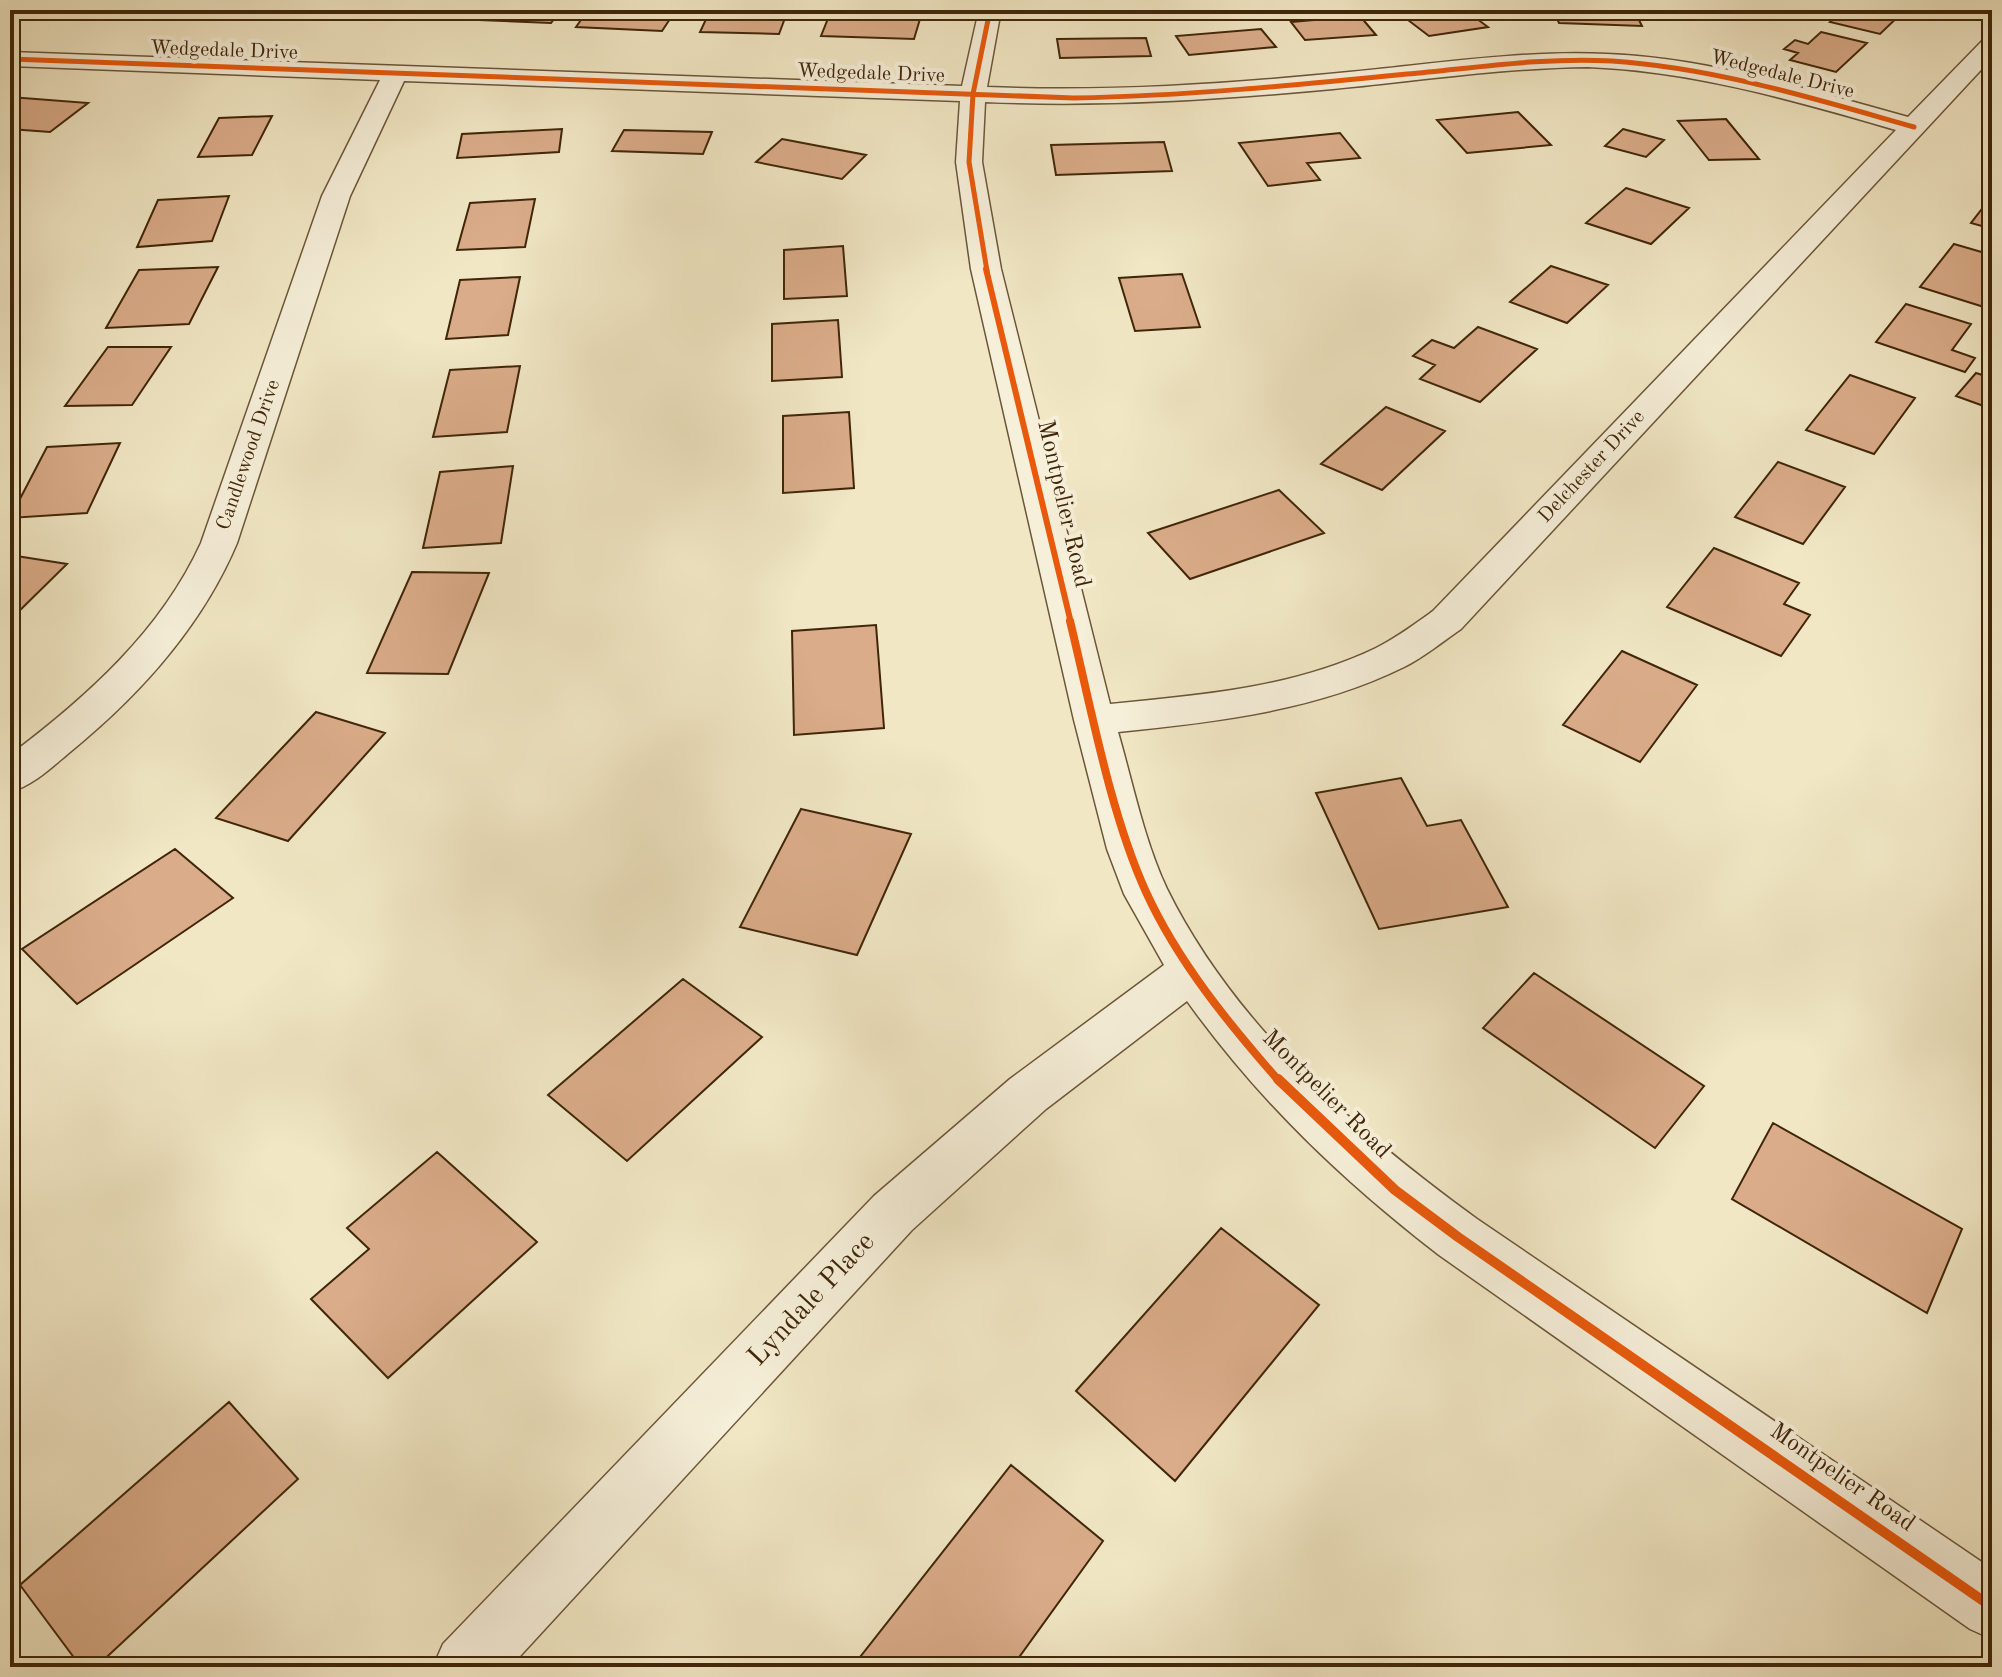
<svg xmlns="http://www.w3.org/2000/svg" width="2002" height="1677" viewBox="0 0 2002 1677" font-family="'Old Standard TT',serif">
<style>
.building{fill:#daac89;stroke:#402609;stroke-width:2}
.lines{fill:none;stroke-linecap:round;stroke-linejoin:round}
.minor-casing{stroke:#6c5638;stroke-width:3}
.minor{fill:#f6efd9;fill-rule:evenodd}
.cycleway-far3-casing{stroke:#f6efd9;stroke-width:8}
.cycleway-far2-casing{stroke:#f6efd9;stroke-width:10}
.cycleway-far1-casing{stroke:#f6efd9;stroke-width:13}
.cycleway-casing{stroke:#f6efd9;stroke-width:15}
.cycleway-far3{stroke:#e8590c;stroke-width:5}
.cycleway-far2{stroke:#e8590c;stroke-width:6}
.cycleway-far1{stroke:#e8590c;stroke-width:8}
.cycleway{stroke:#e8590c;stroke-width:10}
.labels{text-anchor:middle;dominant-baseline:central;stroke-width:8;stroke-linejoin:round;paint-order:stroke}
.far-street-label{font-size:20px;fill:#402609;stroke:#f6efd9}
.street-label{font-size:24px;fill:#402609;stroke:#f6efd9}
.near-street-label{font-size:28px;fill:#402609;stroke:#f6efd9}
</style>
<rect width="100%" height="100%" fill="#f1e7c4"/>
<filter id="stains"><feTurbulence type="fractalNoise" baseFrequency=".0025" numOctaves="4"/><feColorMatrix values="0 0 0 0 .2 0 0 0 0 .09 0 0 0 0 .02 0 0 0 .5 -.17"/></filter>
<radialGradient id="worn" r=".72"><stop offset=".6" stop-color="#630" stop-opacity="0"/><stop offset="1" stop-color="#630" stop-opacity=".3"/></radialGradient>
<path class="building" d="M231,10H312L302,18L228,12Z
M345,10H419L413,20H338Z
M463,10H561L551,23L456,19Z
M588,10H611L674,13L662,31L576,27Z
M732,10H788L779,34L700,32L708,15H729Z
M1454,10H1465L1488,27L1429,36L1404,17Z
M1553,10H1634L1642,26L1559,23Z
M1843,10H1905L1880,34L1830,22Z
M829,16L920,19L914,39L821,36Z
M1360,16L1376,35L1305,40L1291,22Z
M1261,29L1276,47L1189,55L1176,36Z
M1821,32L1867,43L1836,72L1790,60L1798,53L1784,49L1795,40L1808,44Z
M1146,38L1151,56L1060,58L1057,39Z
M10,97L88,103L50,132L10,129Z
M1518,112L1551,145L1467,153L1437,120Z
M272,116L252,155L198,157L219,118Z
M1726,119L1759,159L1709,160L1678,121Z
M562,129L559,152L457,158L462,134Z
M1623,129L1664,140L1646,157L1605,146Z
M624,130L712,132L703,154L612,151Z
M1340,133L1360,158L1307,163L1320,180L1268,186L1239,143Z
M782,139L866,155L842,179L756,162Z
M1164,142L1172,171L1056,175L1051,145Z
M1626,188L1689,208L1651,244L1586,223Z
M229,196L212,241L137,247L158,200Z
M1992,196V229L1971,223Z
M535,199L525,247L457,250L470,203Z
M1954,244L1992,255V295L1984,307L1920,287Z
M843,246L847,296L784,299V250Z
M1551,266L1608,285L1567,323L1510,302Z
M218,267L189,324L106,328L139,270Z
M1182,274L1200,327L1135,331L1119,278Z
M520,277L508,335L446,339L460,280Z
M1906,304L1971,324L1952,350L1975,358L1965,372L1876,342Z
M838,320L842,377L772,381V324Z
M1478,327L1537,349L1480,402L1420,379L1435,365L1413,356L1432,340L1454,348Z
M108,347H171L132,405L65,406Z
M520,366L507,432L433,437L450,370Z
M1976,373L1992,378V409L1956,396Z
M1850,375L1915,398L1874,454L1806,430Z
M1386,407L1445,431L1382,490L1321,464Z
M849,412L854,488L783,493V416Z
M120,443L87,513L10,518L47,447Z
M1778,462L1845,487L1803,544L1735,517Z
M513,466L501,543L423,548L440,472Z
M1279,490L1324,533L1190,579L1148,533Z
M1714,548L1799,583L1784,604L1810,615L1781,656L1667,607Z
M10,555L67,564L10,620Z
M412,572L489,573L448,674L367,673Z
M876,625L884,728L794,735L792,631Z
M1622,651L1697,685L1640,762L1563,725Z
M316,712L385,733L288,841L216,818Z
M1401,778L1427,826L1461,820L1508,907L1379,929L1316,793Z
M801,809L911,834L857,955L740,927Z
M175,849L233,898L77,1004L22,949Z
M1534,973L1704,1086L1655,1148L1483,1028Z
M683,979L762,1037L627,1161L548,1095Z
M1773,1123L1962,1229L1927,1313L1732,1199Z
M437,1152L537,1242L388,1378L311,1299L369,1249L347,1228Z
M1221,1228L1319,1305L1175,1481L1076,1391Z
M229,1402L298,1479L96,1667H81L20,1585Z
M1011,1465L1103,1541L1012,1667H863L857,1661Z"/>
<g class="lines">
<defs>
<path id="minor" d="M979,10H1001L987,87C1108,92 1228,84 1349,72C1434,64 1521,50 1607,54C1710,58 1810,90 1908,117L1984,39L1992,37V58L1461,629C1442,642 1424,657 1404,667C1315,711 1215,722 1118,732C1133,784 1144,840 1167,889C1234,1025 1357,1132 1477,1219L1992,1569V1639L1970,1629L1439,1255C1343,1181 1258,1100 1187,1001L1046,1109L912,1230L510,1667H433L443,1644L874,1196L1010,1079L1164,965L1124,894L1107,849L1074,720L971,269L956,162L960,101L404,81L350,196L237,543C202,626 140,695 70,752C52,767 34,785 10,792V755C86,698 161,631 201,543L322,196L380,80L10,66V52L962,86ZM1588,67C1694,71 1795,101 1896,130L1433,611C1415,624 1396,638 1376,648C1293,688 1201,695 1110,704L1001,269L982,162L985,102C1102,107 1216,100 1333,89C1417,81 1503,68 1588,67Z"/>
</defs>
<use href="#minor" class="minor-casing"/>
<use href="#minor" class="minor"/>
<defs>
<path id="cycleway-far3" d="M10,59L1074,98C1185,96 1296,85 1407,74C1475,68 1544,57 1612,61C1716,68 1815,99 1914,127
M987,271L969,162L973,94L990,10"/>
<path id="cycleway-far2" d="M986,269L1071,623"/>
<path id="cycleway-far1" d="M1070,621C1091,707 1110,813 1146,892C1178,962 1229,1024 1279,1081"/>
<path id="cycleway" d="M1278,1079L1395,1190L1458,1237L1992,1607"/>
</defs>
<use href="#cycleway-far3" class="cycleway-far3-casing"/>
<use href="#cycleway-far2" class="cycleway-far2-casing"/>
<use href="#cycleway-far1" class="cycleway-far1-casing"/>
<use href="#cycleway" class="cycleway-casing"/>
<use href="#cycleway-far3" class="cycleway-far3"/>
<use href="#cycleway-far2" class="cycleway-far2"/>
<use href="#cycleway-far1" class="cycleway-far1"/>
<use href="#cycleway" class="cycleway"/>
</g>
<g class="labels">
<g class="far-street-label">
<text transform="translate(224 51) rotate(2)">Wedgedale Drive</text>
<text transform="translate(871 74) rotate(2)">Wedgedale Drive</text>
<text transform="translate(1782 75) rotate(14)">Wedgedale Drive</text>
<text transform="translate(249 455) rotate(-71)">Candlewood Drive</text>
<text transform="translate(1592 467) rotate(-47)">Delchester Drive</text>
</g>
<g class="street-label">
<text transform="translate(1063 504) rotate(77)">Montpelier Road</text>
<text transform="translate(1326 1095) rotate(45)">Montpelier Road</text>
<text transform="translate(1842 1478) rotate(35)">Montpelier Road</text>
</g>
<g class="near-street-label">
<text transform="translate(812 1300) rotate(-47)">Lyndale Place</text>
</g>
</g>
<rect width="2002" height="1677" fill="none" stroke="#f1e7c4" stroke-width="40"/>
<rect x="12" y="12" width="1978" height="1653" fill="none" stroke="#402609" stroke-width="4"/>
<rect x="20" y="20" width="1962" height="1637" fill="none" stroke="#402609" stroke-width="2"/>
<rect width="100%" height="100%" filter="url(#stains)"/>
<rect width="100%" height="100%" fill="url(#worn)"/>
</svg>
